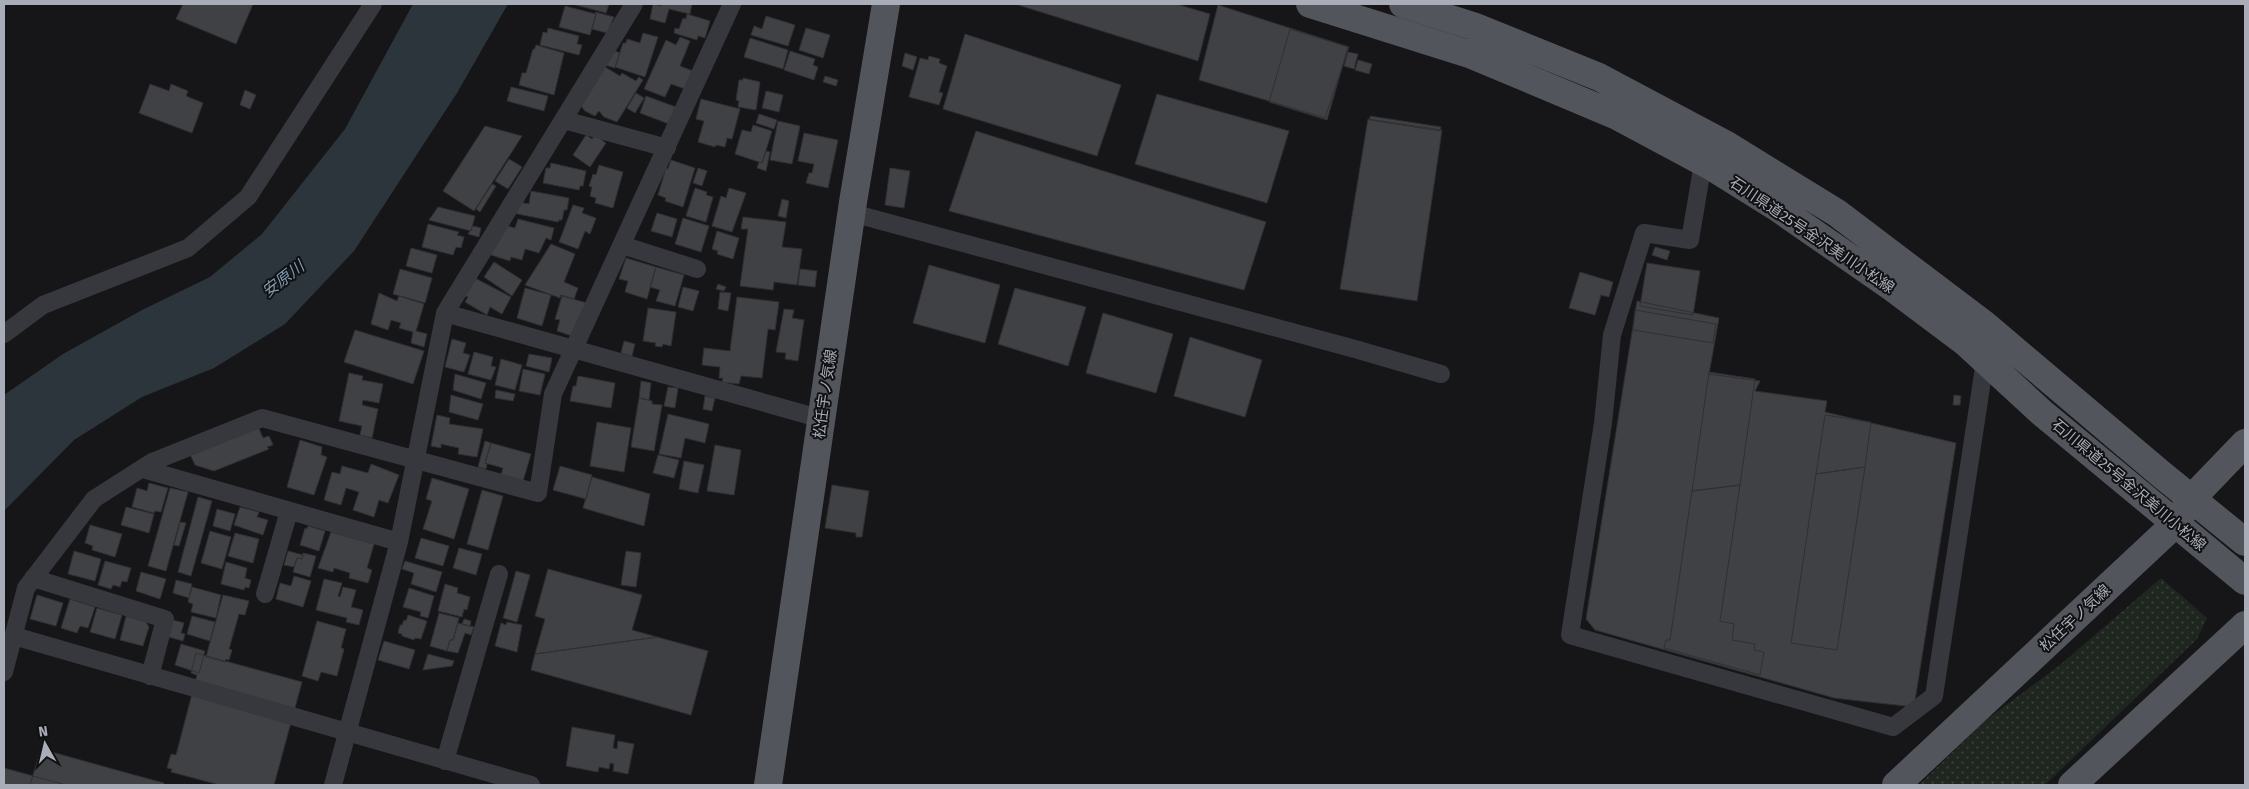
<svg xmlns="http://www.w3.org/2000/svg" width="2249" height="789" viewBox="0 0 2249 789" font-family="'Fira Sans','Noto Sans JP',sans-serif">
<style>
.grass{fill:url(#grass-dots)}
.water{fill:#2c353c}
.building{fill:#404145;stroke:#303034}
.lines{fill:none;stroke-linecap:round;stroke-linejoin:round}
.minor{stroke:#37383d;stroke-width:18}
.primary{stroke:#53555c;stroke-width:28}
.labels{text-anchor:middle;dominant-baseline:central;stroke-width:4;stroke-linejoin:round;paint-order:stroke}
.street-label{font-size:15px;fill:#a8adb8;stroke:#111113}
.water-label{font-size:16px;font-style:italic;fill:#7f9bb3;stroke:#111113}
</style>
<defs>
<pattern id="grass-dots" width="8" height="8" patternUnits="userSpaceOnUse" patternTransform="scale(1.25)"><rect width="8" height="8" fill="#1e261f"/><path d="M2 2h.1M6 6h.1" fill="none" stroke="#3c433d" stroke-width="1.8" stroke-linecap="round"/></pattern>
</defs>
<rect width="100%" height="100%" fill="#161618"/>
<path class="grass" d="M2161,578L2207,618L2197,639L2045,785H1919L1986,720L2060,665Z"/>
<path class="water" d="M413,4H508L457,93L354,251L285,324L214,368L142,397L74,440L4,511V395L63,354L142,310L210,277L262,234L345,129Z"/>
<path class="building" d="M183,4H253L236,44L176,19Z
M572,4H609L606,13Z
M653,4L661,6V4H692L690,14L669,9L665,23L650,19Z
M1015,4H1176L1210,14L1198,61Z
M1218,5L1349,47L1325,118L1199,80Z
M565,6L596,14L590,35L559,27Z
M595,12L614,17L607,33L592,29L596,14Z
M687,14L710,21L705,38L698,36L697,40L674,33L675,28L679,29L683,18L686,19Z
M766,16L795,25L788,46L751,35L754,26L762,29Z
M548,28L579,36L577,44L582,45L579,55L540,45L543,32L547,33Z
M806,28L830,35L823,58L799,50Z
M1290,29L1348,47L1327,120L1269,102Z
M643,33L658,37L645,77L615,67L623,43H626L627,39L640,43Z
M965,34L1121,85L1097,156L943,109Z
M680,37L690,41L680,66L693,71L685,89L671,84L665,97L644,89L666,40L676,45Z
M750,38L788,50L783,69L744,57Z
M536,45L564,53L554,95L519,85L522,73H526L533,49L534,50Z
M615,51L620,53L615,68L605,65Z
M790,51L815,59L813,65L818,67L814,80L784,70Z
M1348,52L1358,54L1354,69L1344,66Z
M905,53L917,57L913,70L902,66Z
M929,56L940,59L939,63L947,66L939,92L943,93L939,105L909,97L920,58L928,60Z
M1358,60L1372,64L1369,74L1355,70Z
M605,67L620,76L622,73L636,81L639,77L643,80L617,122L604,117L599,111L595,116L585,111L581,106Z
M825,76L838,80L836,86L823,82Z
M743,78L760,82L756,110L738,107L739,101L736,100L739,80H743Z
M150,84L169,91L171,84L188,91L186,96L203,103L192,133L139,113Z
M511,87L548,96L544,111L507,101Z
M245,90L256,95L250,109L240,105Z
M766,91L783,95L779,112L762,108Z
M636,93L644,98L635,113L627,108Z
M1157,94L1289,131L1267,203L1135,164Z
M646,96L676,107L669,124L640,113Z
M701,99L740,109L732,139L727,138L725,147L716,145L715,147L698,142L704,121L696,119Z
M759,114L777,120L774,129L756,123Z
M1370,116L1441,127L1440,131L1370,120Z
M1368,119L1442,130L1417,301L1340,289Z
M778,121L800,126L792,164L770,160Z
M753,125L772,131L762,163L735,154L742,130L751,132Z
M485,126L522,136L474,211L443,191Z
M976,131L1266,222L1244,290L949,211Z
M804,133L838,140L828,188L806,183L809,173H812L814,164L798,161Z
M586,135L592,139L595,135L606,143L590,167L573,155Z
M766,151L770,152L766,171L757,168L759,162L762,163Z
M509,159L522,167L508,189L495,181Z
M671,160L695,168L683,207L665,201L666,198L658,195L666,168L668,169Z
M551,163L586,171L583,186H580L579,190L543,183L546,168H550Z
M599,165L623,172L613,208L595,203L596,198L590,196L592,187L589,186L593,174L596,175Z
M698,168L707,171L702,186L693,183Z
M890,168L910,171L904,208L885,205Z
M492,184L496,186L480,212L476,209Z
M695,188L707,192L706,195L713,197L706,222L686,216Z
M729,188L746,193L732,232L712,226L721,196L726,198Z
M531,191L569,198L567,210H564L562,220H559L558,222L513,213L519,202L529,204Z
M782,199L789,201L786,218L778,216Z
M573,205L584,208L582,213L596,218L590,234L585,231L578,249L559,242Z
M438,207L475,216L471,231L429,220Z
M657,213L677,219L672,237L651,231Z
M743,217L786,222L782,247L802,249L797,285L774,282L773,290L740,286L748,229H741Z
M683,218L709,226L701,252L675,244Z
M518,219L554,228L551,240L546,238L539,253L525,249L522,260L511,257L510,261L491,255L496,237L504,225L515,228Z
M428,224L459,232L457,235L464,237L461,248L456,247L453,255L422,247Z
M473,226L481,228L479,237L468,234Z
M717,231L739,238L733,259L717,254L718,251L712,249Z
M551,244L575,254L564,282L578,288L574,299L561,295L560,298L525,285Z
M1655,247L1670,251L1667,260L1652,255Z
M411,248L437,255L432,273L406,266Z
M626,258L656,267L647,299L625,292L628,281L619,279Z
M494,262L522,280L512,296L484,277Z
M1647,263L1700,271L1693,315L1640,306Z
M929,265L1000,285L985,343L913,323Z
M656,267L684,275L675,306L656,301L660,290L650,287Z
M400,269L432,278L425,303L393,294Z
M800,269L817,271L815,287L798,285Z
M1580,272L1613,282L1609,297L1601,295L1595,315L1569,308Z
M471,276L511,297L502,314L490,307L487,315L465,302L468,297L460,294Z
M718,284L726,287L724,291L716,289Z
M683,287L699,291L693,311L678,307Z
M525,288L551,295L542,326L517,318Z
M1015,288L1086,307L1068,366L998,344Z
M720,292L731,293L728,311L718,309Z
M379,293L397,301L399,296L424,304L416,331L427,334L424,347L411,343L413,332L399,328L401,323L391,320L388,330L371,324Z
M562,296L587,303L572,336L557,331L560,320L555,319Z
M737,297L779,302L775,330L768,329L762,378L741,376L739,384L722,382L723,378H719L720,367L702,365L704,348L730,351Z
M1637,301L1719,318L1709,374L1760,381L1755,391L1827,401L1825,412L1956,443L1914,707L1834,698L1595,630L1586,619Z
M648,308L676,312L671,346L663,344L662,347L655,346L656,343L643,341Z
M784,309L794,310L792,318L804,320L798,361L785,359L786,353L776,352Z
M1635,310L1716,324L1713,343L1633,330Z
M1103,313L1173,334L1156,393L1086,373Z
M355,330L424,351L413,384L344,362Z
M1190,337L1262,360L1245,417L1174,396Z
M452,339L466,343L463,353L470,355L464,372L445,367Z
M624,341L635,344L632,356L621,353Z
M474,352L493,357L491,366L496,367L491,380L468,374Z
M529,354L552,358L549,372L526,366Z
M501,359L522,365L515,390L495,385Z
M523,369L545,374L540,395L519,391Z
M1709,372L1755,379L1740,485L1692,491Z
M349,373L363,376L362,380L383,384L379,403L363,400L362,405L378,409L372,438L360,435L362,426L339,421Z
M455,374L486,383L481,399L453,390Z
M578,376L615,383L611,408L570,401L573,386H576Z
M641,381L651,383L649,400L639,398Z
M668,387L678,388L675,408L664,406Z
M496,390L515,394L513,401L495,398Z
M451,395L483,404L478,420L449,412Z
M1954,395L1961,396L1960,405H1953Z
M705,396L715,398L712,411L703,409Z
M639,398L652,401V404L662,405L654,451L631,447Z
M668,414L709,424L705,443L685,438L681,458L659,454Z
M437,415L450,418L449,424L483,429L477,457L458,454L459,448L441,444V448L431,446Z
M1825,415L1871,422L1865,467L1816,474Z
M597,422L631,428L624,472L590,466Z
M258,426L263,438L269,436L273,445L267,447L269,449L214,471L195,465L189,452Z
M300,440L322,447L321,455L327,457L314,495L287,487Z
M485,441L491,443L485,463L487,464L486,469L478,467Z
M491,443L531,454L523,481L501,475L503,468L485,463Z
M715,445L741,450L734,495L707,491Z
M658,455L679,460L674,478L653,473Z
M684,461L704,465L698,493L679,489Z
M371,464L399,475L388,503L379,500L374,517L353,510L359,492L346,488L341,505L324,500L332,472L340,474L342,466L368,473Z
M560,466L592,475L586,499L553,490Z
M1865,467L1837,650L1791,643L1816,474Z
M592,477L650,494L644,526L583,508Z
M432,478L469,489L454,539L423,529L432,501L426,499Z
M149,483L168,488L161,512L155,511L154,513L132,507L137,488L147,491Z
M832,485L869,491L862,537H856V533L825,528Z
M1740,485L1720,621L1734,624L1732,640L1755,644L1754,650L1764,652L1760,675L1664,648L1666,640H1670L1692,491Z
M170,488L188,492L166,571L148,566Z
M482,490L503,496L488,550L467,544Z
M198,497L212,501L191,576L178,572Z
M126,507L154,514L149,533L121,525Z
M240,507L259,512L257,517L268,520L263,535L234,525Z
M217,509L235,514L230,531L213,526Z
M180,522L186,523L179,546L174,545Z
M90,525L122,534L115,557L92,550L93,546L85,543Z
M308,526L325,531L319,551L300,545L305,528L307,529Z
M210,531L231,537L222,569L201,563Z
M331,532L374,544L367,568L372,570L368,583L349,578L350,573L334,568L333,572L318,568Z
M235,533L259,539L253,563L228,556Z
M421,538L449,546L443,566L415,558Z
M459,548L482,554L476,575L453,568Z
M74,551L101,559L95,581L68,574Z
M288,551L303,555L302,559L297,558L294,567L284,565Z
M626,551L641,553L636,587L621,585Z
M303,553L316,556L310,577L293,572L297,558L302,559Z
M105,561L131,568L127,582L122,581L120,587L113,585L111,589L98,585Z
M405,561L442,572L436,592L411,584L414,573L402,569Z
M226,562L247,568L245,578L251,580L249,588L245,587L244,590L221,584Z
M548,569L642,595L632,630L657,637L535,654L545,619L535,616Z
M516,571L530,575L517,622L503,618Z
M141,572L166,579L160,599L136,591Z
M294,576L311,581L303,607L276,599L280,583L291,586Z
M324,579L342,583L338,596L340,597L343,587L356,590L351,607L363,610L359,625L346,622L347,618L316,610Z
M176,580L192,584L189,598L173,593Z
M445,584L458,588L457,593L470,597L467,610L464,609L462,617L438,611Z
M192,587L221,595L216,618L191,612L193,604L188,602Z
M409,588L434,596L428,618L420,616L421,612L403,607Z
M37,595L63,603L56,626L30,619Z
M223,595L249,601L245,615L239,614L229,649L232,650L229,660L226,659L225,662L206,657Z
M70,599L95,607L88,628L80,626L77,633L61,628Z
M97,608L122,615L115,639L90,632Z
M439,613L459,618L453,640H450L447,651L430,646Z
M408,615L427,621L421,639L415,638L414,640L402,636V634L398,633L400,625H402L404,620L406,621Z
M126,616L146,622L149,627L143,646L120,640Z
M192,616L215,622L210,641L187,634Z
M464,619L471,621L470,626L462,624Z
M173,620L184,623L181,633L185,634L183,641L169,637Z
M317,621L346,629L341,648L344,649L337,676L321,672L318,681L302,676Z
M507,622L522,625L517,652L495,646L501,623L506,625Z
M458,623L474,627L471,635L465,633L458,653L447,651L450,640H453Z
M657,637L708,651L691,715L531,670L535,654Z
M384,641L415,650L409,669L378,660Z
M181,644L205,651L199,673L175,665Z
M196,653L302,682L274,785H220L171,772L172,769L167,768L171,754L176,755L197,675L191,673Z
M428,654L454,661L452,666L423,670Z
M572,727L615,735L613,748L617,749L618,741L634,744L628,774L613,771L614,764L610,763L609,769L599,767L598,772L566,766Z
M41,749L138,776L164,783L163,785H30Z
M4,768L15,771L66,785H4Z"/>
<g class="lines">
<path class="minor" d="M564,120L667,148
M1703,163L1690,240L1644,233L1612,335L1603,423L1570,635L1893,727L1934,696L1985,361
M852,213L1355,349L1441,374
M622,245L697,269
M445,313L822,419
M4,334L43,305L188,248L248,197L373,4
M143,469L399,542
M33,578L165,619L150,676
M265,594L289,511
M14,636L531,785
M4,672L26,588L94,499L152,462L262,418L538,493L553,394L732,4
M445,761L499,574
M333,785L399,542L445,313L634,4"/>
<path class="primary" d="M1310,4L1472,55L1615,115L1714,168L1775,206L1893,288L1965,342L2041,412L2245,581
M1403,4L1473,26L1599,77L1725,144L1837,213L1985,325L2161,474L2245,542
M768,785L853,202L886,4
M1896,785L2175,524L2192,498L2245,443
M2072,785L2245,625"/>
</g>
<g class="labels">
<g class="street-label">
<text transform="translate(1812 235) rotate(34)">石川県道25号金沢美川小松線</text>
<text transform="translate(825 394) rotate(-82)">松任宇ノ気線</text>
<text transform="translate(2129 485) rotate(40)">石川県道25号金沢美川小松線</text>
<text transform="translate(2075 618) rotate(-43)">松任宇ノ気線</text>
</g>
<g class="water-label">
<text transform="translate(283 279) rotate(-38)">安原川</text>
</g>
</g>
<rect width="2249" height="789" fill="none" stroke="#a8adb8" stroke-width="10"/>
<g transform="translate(45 744) rotate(352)" stroke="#111113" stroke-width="4" paint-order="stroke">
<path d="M0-4L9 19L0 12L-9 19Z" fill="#a8adb8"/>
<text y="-8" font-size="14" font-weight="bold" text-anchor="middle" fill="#a8adb8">N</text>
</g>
</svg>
